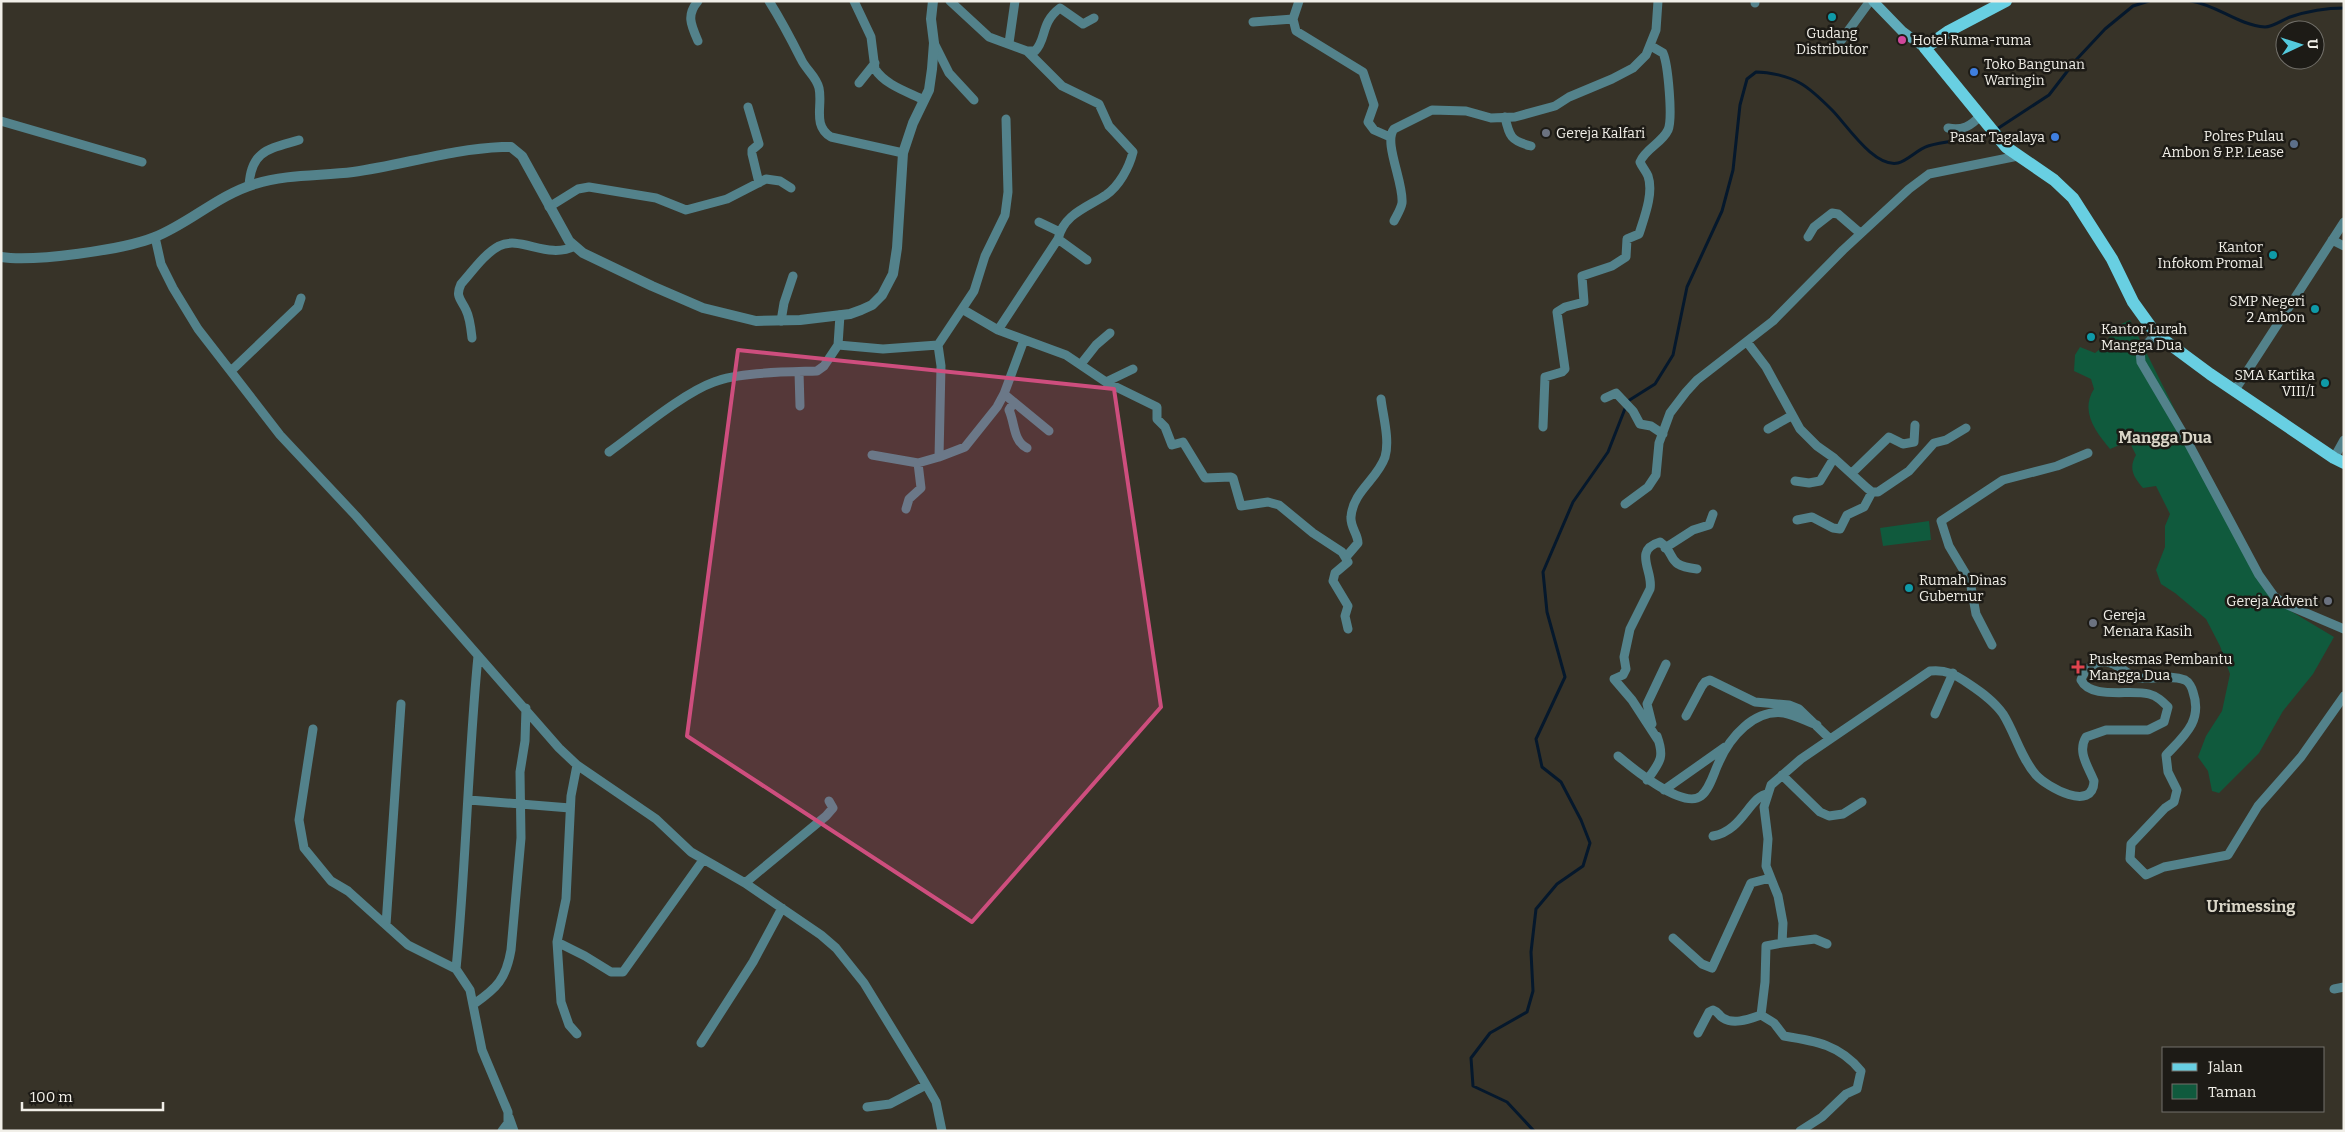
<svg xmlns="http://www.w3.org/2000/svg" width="2345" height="1132" viewBox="0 0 2345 1132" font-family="Bitter,serif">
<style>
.green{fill:#105a3d}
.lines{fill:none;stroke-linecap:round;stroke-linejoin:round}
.stream{stroke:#05182c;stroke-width:3}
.minor{stroke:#53828b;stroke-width:9}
.tertiary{stroke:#53828b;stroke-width:10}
.secondary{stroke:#60adbc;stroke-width:10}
.primary{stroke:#68cfe2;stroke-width:12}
.marked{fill:#ce4e7e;fill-opacity:0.2;stroke:#ce4e7e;stroke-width:4;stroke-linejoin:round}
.culture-dot{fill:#0f9aa8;stroke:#1d1b16;stroke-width:2}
.hotel-dot{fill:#d1479c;stroke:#1d1b16;stroke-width:2}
.shop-dot{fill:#3f7fe0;stroke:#1d1b16;stroke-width:2}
.worship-dot{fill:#6b7280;stroke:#1d1b16;stroke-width:2}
.service-dot{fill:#5c6f8a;stroke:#1d1b16;stroke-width:2}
.health-dot{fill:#e0444e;stroke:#1d1b16;stroke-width:2}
.labels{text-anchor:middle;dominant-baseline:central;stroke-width:5;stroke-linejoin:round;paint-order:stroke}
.poi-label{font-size:14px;fill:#f1efe8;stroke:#1d1b16;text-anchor:start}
.quarter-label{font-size:16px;font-weight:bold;fill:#d9d5c7;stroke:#1d1b16}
</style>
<rect width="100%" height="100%" fill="#373328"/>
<path class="green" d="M2130,320L2191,442L2264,580L2284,607L2334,637L2313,674L2283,711L2259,753L2219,793L2212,791L2208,771L2198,757L2206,736L2222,711L2230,674L2220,646L2206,619L2175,593L2161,584L2156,570L2165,547V526L2170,514L2156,486L2143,488C2134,477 2128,469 2136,455L2129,441L2110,449C2095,431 2080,411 2094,389L2091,379L2074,371L2075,355L2080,347L2095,353L2104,346L2115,327Z
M1929,521L1931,540L1883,546L1880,528Z"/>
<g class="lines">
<path class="stream" d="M2191,1C2217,5 2238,25 2265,27C2273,27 2282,20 2290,17C2308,11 2325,8 2344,8
M1997,129L2049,95L2076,60L2105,29L2133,6L2149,1
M1534,1131L1507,1102L1473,1086L1471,1058L1490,1033L1527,1012L1533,991L1531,952L1536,909L1557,884L1583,866L1590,843L1581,820L1561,782L1542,767L1536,739L1565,677L1547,612L1543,572L1573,502L1608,452L1628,401L1655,384L1673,355L1687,287L1722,211L1733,170L1740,105L1747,79L1756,72C1769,72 1788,76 1800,83C1811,89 1823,101 1832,110C1847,125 1874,168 1898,163C1907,161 1918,149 1928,146C1949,139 1971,142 1991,132"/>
<path class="minor" d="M769,1C781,20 791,39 801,59C806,70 816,76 819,88C823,106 812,125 831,137L903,153
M854,1L871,37L875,69C885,85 908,92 924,100
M950,1L989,37L1027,51L1062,86L1099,104L1109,126L1133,152C1129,168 1119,186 1106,195C1086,208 1064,214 1058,239L998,330
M1299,1L1293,19L1296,31L1363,72L1374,105L1368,122L1374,130L1390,137
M1755,1V3
M1253,22L1293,19
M698,41C691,25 686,15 698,1
M1840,42L1870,1
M934,43L949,73L974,100
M1009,43L1015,1
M1027,51H1035C1047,39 1040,23 1060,8L1083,24L1094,18
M859,83L875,63
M748,107L759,144L752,150V154L759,183
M1505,117C1509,136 1511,141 1531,146
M1,121L142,162
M1948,128C1962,131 1971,126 1980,116
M249,186C251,150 269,149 299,140
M549,207L578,189L589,187L656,198L686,210L727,199L766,179L780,181L791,188
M1394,221C1397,215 1401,209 1402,203C1404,183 1383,142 1394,129L1432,110L1466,111L1491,118L1515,117L1555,106L1569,97L1612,79L1633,68L1646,55L1656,30L1658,1
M1039,222L1060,232
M155,237L161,264L173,288L198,329L280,435L356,516L559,748L577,765L656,819L691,852L745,883L821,935L836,948L864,983L921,1076L936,1102L942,1131
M1808,237L1814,227L1832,213L1838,214L1860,233
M1058,239L1087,260
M2332,240L2344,246
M962,309L998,330L1066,355L1106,382L1157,407V419L1165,427L1172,445L1183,442L1205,478L1231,477L1233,478L1241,506L1268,502L1279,505L1313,533L1342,552L1348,562L1335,573L1333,581L1348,606L1345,616L1348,629
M840,315L838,345L883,349L938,345L974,291L985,256L1005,215L1008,192L1006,119
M781,321L784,303L793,276
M2156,334L2140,351L2141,362L2184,435L2259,575L2274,596L2283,603L2344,629
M472,338C471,329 470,318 466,310C461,299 455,297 461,284C472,272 484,254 499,246C521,235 547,260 575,246
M1024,340L1004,394L1049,431
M1747,342L1766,367L1800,429L1817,446L1834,458L1820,481L1809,483L1795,481
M1081,364L1096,345L1110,333
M231,371L298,307L301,298
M799,372L800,406
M1106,382L1133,369
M2235,390L2344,222
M1605,398L1616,393L1633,411L1640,424L1651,426L1663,434
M1014,402L1009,410C1015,423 1013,441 1027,448
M1543,427L1545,377L1562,372L1565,369L1557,312L1565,307L1584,302L1582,276L1612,266L1626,257L1627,239L1639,234C1644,218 1654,193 1648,176C1646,171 1642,167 1640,162C1645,149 1662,143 1668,130C1673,119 1668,64 1663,53L1651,46
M1768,429L1791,416
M609,452C637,432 683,393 714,382C739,372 789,372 817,371L824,366L838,345
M872,455L918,463L939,457L941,366L938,345
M939,457L965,447L997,407L1004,394
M1834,458L1867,488L1872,492H1878L1909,471L1934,443L1946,440L1966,428
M2334,458L2344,440
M1852,473L1889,437L1903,444L1914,442L1915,425
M1625,504L1648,487L1656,475L1659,443L1670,413L1686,392L1697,380L1773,321L1843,250L1909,189L1929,174L2018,156
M906,509L909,499L921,488L918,463
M1797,520L1812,517L1833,528L1840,529L1847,515L1864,507L1872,492
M1665,548L1693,530L1709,525L1713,514
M1346,557L1358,543C1358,534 1350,527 1351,517C1353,491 1377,480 1385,457C1390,440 1383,416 1381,399
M1992,645L1976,614L1970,581L1949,546L1941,521L2003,480L2057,466L2088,453
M1935,714L1953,673
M1686,716L1702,686L1705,682L1710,680L1755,702L1789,705L1799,709L1829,738
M1652,724L1647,704L1666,664
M313,729L299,820L304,848L331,881L348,891L408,945L456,969L470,990L482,1050L508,1112V1123L502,1131
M1658,740L1632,700L1614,679L1623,675L1626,669L1624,657L1630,629L1650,589C1654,572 1632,550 1660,542C1678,555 1664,565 1697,569
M1618,756C1631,767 1683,810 1701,796C1710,789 1714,772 1719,762C1730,737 1754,709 1784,713C1795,715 1806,721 1817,725
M1782,775L1820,812L1829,816L1843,814L1862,802
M1647,780C1660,762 1665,758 1657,736
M1664,790L1725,747
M469,800L570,808
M1713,836C1743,831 1750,795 1768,794
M745,883L826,816L833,808L829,801
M386,925L401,704
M1673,938L1702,964L1712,968L1751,883L1770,878
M557,942L585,956L611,972H623L703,860
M1782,943L1815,939L1827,944
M456,969C466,865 468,760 478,656
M2334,989L2344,987
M474,1004C497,988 506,979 511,950L521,838L520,772L525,741L526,708
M1698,1033L1709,1012L1713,1010C1719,1012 1718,1015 1723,1018C1734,1025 1749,1019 1761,1015
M577,1034L569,1025L561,1002L557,942L566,899L571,796L577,765
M701,1043L753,962L782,908
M867,1107L890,1104L926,1085
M509,1117L514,1131
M1800,1131L1822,1117L1846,1094L1857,1089L1861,1071C1840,1045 1816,1041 1784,1036L1774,1023L1761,1015L1765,982L1766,946L1782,943L1783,923L1778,896L1766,866L1768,839L1764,807L1771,785L1801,759L1930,671C1946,669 1956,675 1969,684C1981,692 1994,701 2003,714C2015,733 2021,758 2036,775C2047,787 2093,813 2094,781C2088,766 2077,752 2086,737L2106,730H2148L2164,722L2168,707C2162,701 2157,696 2149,694C2130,689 2091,700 2081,680C2084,670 2093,662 2104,662C2117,661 2127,676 2139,678C2154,680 2170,674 2185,680C2189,682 2192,688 2193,692C2203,721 2184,736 2166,755L2168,772L2177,790L2174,802L2165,808L2131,844L2130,859L2146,875L2164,867L2228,855L2258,806L2301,757L2344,696"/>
<path class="tertiary" d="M1,257C34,262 123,250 155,237C190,223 218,195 255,184C286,174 321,176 353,172C403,165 451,149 502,147H511L522,156L569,241L583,253L652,286L703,308L756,321L800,320L850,314L861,310L872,305L882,295L893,274L897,248L903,153L913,123L929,90L932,69L934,43L931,19L933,1"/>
<path class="secondary" d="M1873,1L1902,31L1925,48"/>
<path class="primary" d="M2006,1L1949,31L1925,48L2006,147L2054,180L2073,198L2112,259L2133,302L2156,334L2210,374L2334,458L2344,463"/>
</g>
<path class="marked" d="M738,350L1114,389L1161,707L972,922L687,736Z"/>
<g class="culture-dot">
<circle cx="1832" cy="17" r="5"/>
<circle cx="2273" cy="255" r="5"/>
<circle cx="2315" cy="309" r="5"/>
<circle cx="2091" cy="337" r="5"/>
<circle cx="2325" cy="383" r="5"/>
<circle cx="1909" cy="588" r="5"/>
</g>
<circle class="hotel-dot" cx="1902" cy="40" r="5"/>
<g class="shop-dot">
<circle cx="1974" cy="72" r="5"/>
<circle cx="2055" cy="137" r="5"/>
</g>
<g class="worship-dot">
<circle cx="1546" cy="133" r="5"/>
<circle cx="2328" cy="601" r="5"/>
<circle cx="2093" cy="623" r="5"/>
</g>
<circle class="service-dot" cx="2294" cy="144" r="5"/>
<path class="health-dot" d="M2075.5 659.5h5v5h5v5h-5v5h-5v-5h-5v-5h5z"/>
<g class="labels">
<g class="poi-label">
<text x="1832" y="33" text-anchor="middle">Gudang<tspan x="1832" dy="16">Distributor</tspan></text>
<text x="1912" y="40">Hotel Ruma-ruma</text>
<text x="1984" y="64">Toko Bangunan<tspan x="1984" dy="16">Waringin</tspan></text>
<text x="1556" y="133">Gereja Kalfari</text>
<text x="2284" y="136" text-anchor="end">Polres Pulau<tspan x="2284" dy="16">Ambon &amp; P.P. Lease</tspan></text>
<text x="2045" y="137" text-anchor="end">Pasar Tagalaya</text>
<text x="2263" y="247" text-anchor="end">Kantor<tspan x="2263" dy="16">Infokom Promal</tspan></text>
<text x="2305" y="301" text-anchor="end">SMP Negeri<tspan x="2305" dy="16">2 Ambon</tspan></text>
<text x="2101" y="329">Kantor Lurah<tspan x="2101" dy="16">Mangga Dua</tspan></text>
<text x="2315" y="375" text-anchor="end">SMA Kartika<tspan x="2315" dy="16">VIII/I</tspan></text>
<text x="1919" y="580">Rumah Dinas<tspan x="1919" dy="16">Gubernur</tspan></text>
<text x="2318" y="601" text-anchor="end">Gereja Advent</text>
<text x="2103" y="615">Gereja<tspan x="2103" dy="16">Menara Kasih</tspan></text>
<text x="2089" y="659">Puskesmas Pembantu<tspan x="2089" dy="16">Mangga Dua</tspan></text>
</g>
<g class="quarter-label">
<text x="2165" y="437">Mangga Dua</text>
<text x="2251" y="906">Urimessing</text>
</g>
</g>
<rect width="2345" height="1132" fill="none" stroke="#f1efe8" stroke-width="5"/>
<rect x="2162" y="1047" width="162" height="65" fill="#1d1b16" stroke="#72706a"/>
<rect x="2172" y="1063" width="25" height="8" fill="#68cfe2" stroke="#72706a"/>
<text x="2208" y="1072" font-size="15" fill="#f1efe8">Jalan</text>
<rect x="2172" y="1084" width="25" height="15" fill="#105a3d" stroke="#72706a"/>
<text x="2208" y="1097" font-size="15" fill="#f1efe8">Taman</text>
<g transform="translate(2300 45) rotate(86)"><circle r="24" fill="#1d1b16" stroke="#72706a"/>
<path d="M0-4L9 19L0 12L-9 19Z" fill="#54cadd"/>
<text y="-8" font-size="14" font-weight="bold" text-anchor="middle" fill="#f1efe8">U</text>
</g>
<path d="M22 1102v8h141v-8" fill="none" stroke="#f1efe8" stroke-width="2.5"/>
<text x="30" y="1102" font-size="15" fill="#f1efe8" stroke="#1d1b16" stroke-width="4" paint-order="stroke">100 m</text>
</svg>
